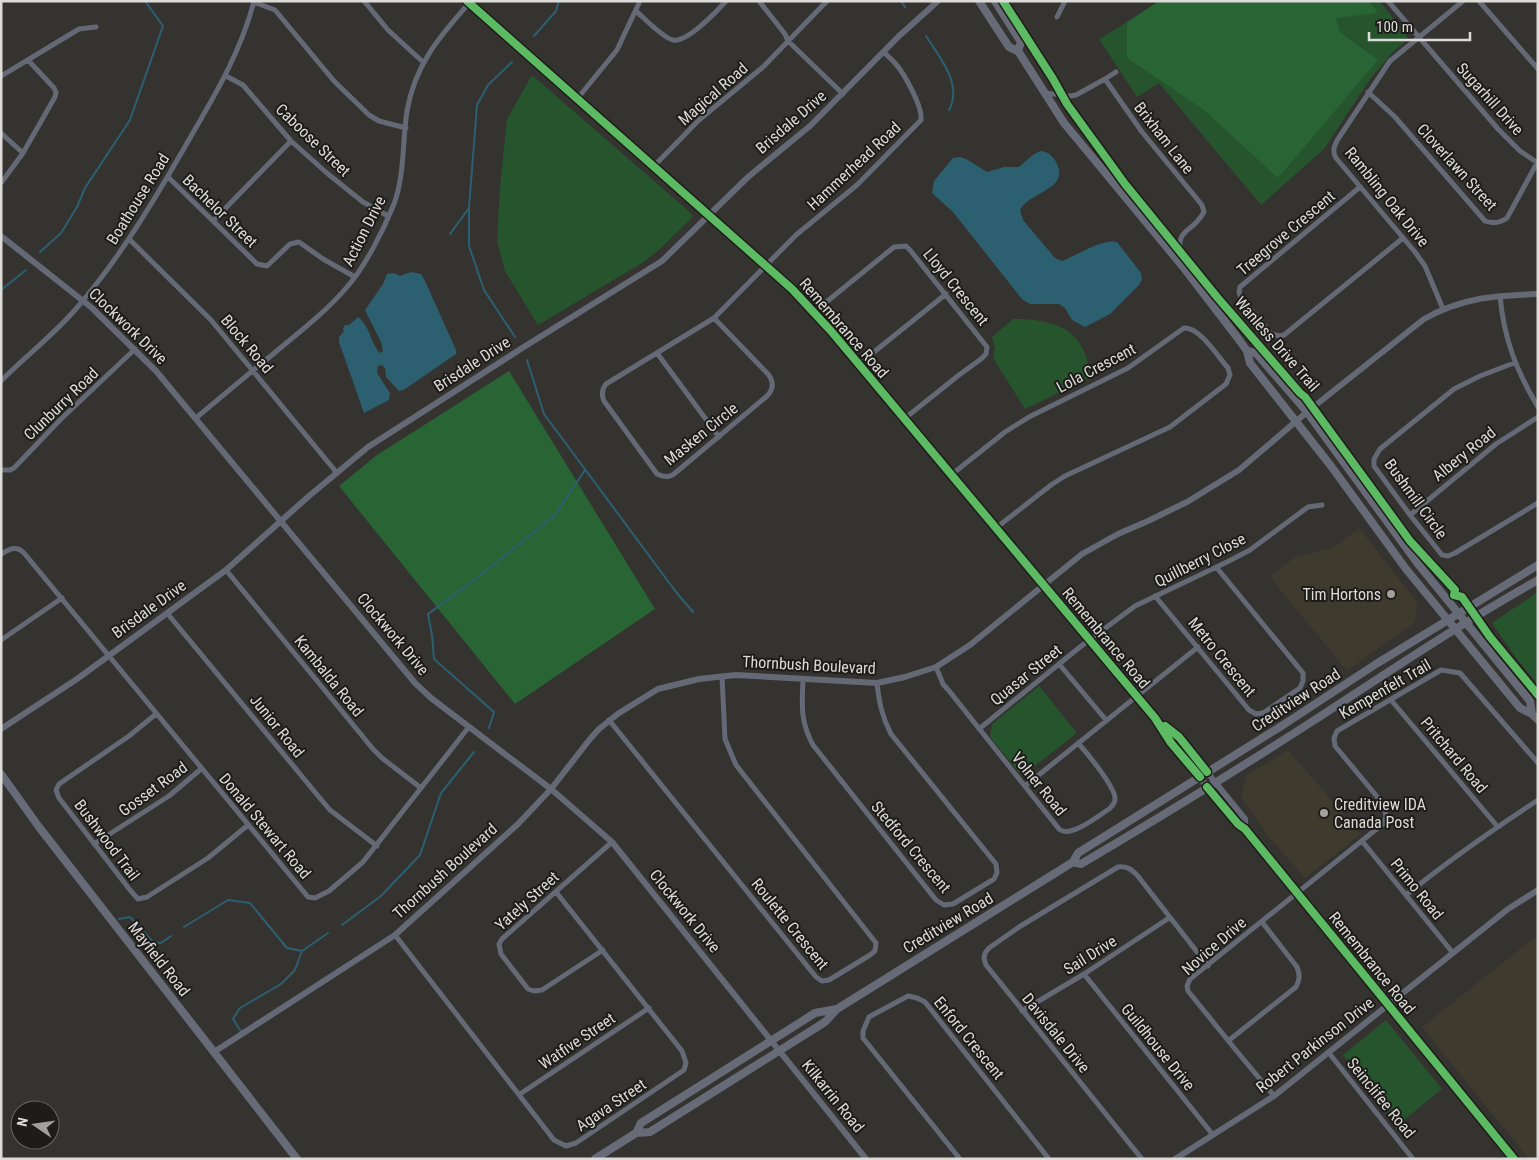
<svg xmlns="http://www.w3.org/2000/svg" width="1539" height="1160" viewBox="0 0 1539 1160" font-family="'Roboto Condensed',sans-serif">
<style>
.built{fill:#3f3a2e}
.green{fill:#26542d}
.forest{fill:#296434}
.water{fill:#2c6071}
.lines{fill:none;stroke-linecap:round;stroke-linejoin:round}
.stream{stroke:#2c6071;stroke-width:2}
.minor{stroke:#646975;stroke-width:5}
.tertiary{stroke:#646975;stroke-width:6}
.secondary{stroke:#676b77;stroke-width:8}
.cycleway-casing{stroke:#1d1c19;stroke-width:11}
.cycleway{stroke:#5cba63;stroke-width:8}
.poi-dot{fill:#a2a09d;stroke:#1d1c19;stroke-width:2}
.labels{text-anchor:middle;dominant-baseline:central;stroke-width:4;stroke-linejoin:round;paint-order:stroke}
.street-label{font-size:16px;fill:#dddbd7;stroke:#1d1c19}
.poi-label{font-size:16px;fill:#dddbd7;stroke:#1d1c19;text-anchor:end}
</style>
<rect width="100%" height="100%" fill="#353330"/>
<path class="built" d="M1359,528L1418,603L1415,622L1347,671L1270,577L1294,558L1334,547Z
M1288,750L1361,834L1305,878L1268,836L1241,798L1246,776Z
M1535,937L1538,941V1159H1529L1422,1027Z"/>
<path class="green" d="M1162,1H1379L1405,32L1408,39L1392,53L1371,78L1324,149L1261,205L1159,83L1137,97L1099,39Z
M532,75L692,214V218L661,248L642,263L538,325L505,271L497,242L500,187L507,119Z
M1013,319C1036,319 1068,322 1080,344C1086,353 1089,366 1092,377L1025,409L993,358L995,348L992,337Z
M1538,592V685L1514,655L1492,623Z
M1039,686L1077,733L1022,776L990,737L992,724Z
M1386,1020L1442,1089L1399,1124L1343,1055Z"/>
<path class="forest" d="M1159,1H1369L1378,13L1336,18L1340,32L1378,60L1278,178L1204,110L1127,58V22Z
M509,371L655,609L515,704L339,486L377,455Z"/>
<path class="water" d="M1041,151C1048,152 1052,155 1056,162C1071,190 1029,191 1020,210L1023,220L1055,258L1062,261C1076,256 1102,238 1117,242L1141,273L1142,279L1139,285L1110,314L1085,327L1072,320L1065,308L1059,304H1030L1022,299L953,212L932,193L934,181L953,158L960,157L966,159L987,172L1004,167H1019L1034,154Z
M411,272L421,274L425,281L456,350V354L405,389L399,391L386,377L385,368L382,365L378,366L377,373L390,393L389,400L364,413L339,342V337L344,331L343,329L345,325H349L358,317C370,326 370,342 380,353L383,351L381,342L365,310L383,284L387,274L394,273L400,276Z"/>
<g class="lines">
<path class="stream" d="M901,1L905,7
M534,36L556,11L559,1
M926,36C940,58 963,84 949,110
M512,62L488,85L477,105L469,208V246L484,290L515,337
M450,234L469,208
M40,252L61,233L77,207L85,188L130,120L163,26L145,1
M1,290L26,270
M527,360L544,414L676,592L693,612
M489,728L494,712L434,659L432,635L428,614L478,577L554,516L585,470
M119,919L130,917L153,942L161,943L171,936
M342,925L381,896L420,855L441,793L474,752
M184,927L228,900L250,903L287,948L302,951
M242,1033L233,1019L240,1008L281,984L295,970L302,951L328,933"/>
<path class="minor" d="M364,1L388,30L423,62
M759,1L785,34L788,41L843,94
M1388,1L1498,129L1520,151L1538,163
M1479,1L1538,69
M254,2L275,10L334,81L369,115L379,121L406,128
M636,11C644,18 663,38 673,40C687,43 717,11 726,1
M1057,17L1065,1
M1,76L79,29L96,27
M226,76L243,85L291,141L328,174L363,202L388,216
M1105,79L1116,72
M1368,92L1395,117L1485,221C1493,224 1500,223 1507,218L1537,163
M1045,93L1070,96L1076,95L1105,79L1142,132L1202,205L1204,212C1190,237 1175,224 1181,262
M577,99L617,50L640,1
M1,133L23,153
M654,166L699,120L763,67L827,1
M168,177L257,264L267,266L290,244L299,242L323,259L355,277
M1,183L23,153L55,97L56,92L54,88L28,60
M1360,187L1240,287L1239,292L1241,298L1271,334L1279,336L1284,335L1403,238
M213,221L291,141
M130,240L211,320L337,473
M1500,296C1504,339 1516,370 1538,407
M1443,309L1425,266L1415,252L1336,158C1332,151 1334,146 1338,139L1390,61L1463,1
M814,312L894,247L906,246L910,250L987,347L986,354L981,359L959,375L904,419
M714,318L768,374C774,382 774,389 767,396L674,474C669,478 663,477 657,474L604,401C601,394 602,389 606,384L714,318L796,235L857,185L921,120C923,107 904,73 895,63C891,59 887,55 883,52
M657,353L719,437
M1514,363L1480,376L1454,389L1380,449L1374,459V466L1410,515L1442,555L1448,556L1455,553L1538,503
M859,364L946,294
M1,381C25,357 52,336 75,310C122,256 158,194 194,131C218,90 242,48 254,1
M196,418C221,397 246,376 272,355C298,333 325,313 347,287C365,267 384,229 394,204C405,174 402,143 407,111C415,64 440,36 470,2
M1,470H10L14,468L60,420L135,349
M951,475L1005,432L1029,417L1128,368L1184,328C1200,327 1218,357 1228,368L1230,375L1226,384L1170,427L1065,476L1051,485L996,528
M1410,515L1496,444L1538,417
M1,554C10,549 16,545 24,553L308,897L315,898L329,891L363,862L468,728
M226,570L373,749L382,758L421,788
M1155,596L1249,710L1256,714L1263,713L1300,688L1303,681V673L1217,568
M167,613L319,797L330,810L377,846
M1,640L62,598
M1059,664L1106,720
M936,667L943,684L950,692L1059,829C1070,839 1098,816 1109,809C1112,806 1115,804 1115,799C1116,788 1087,753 1078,743
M803,679C802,705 800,721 813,745L936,900L944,905L953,904L994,879L997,873L996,864L891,734C882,717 879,702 877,683
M1391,700L1497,826
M156,714L129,736L59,784L56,790L59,798L130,890L138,899L147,897L208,858L248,825
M609,720L816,977L822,981L829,980L870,955L875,951L876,943L736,765L725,739L722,676
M979,729L1080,647L1135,606L1227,562L1250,550L1308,507L1322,505
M1025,786L1198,647
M1362,841L1453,953
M94,844L169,796L201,769
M1406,895C1448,861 1492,830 1538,800
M395,935L554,1140L566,1146L576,1143L684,1070L686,1063L682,1051L556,892
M603,950L542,990L534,991L528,989L501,954L499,944L502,939L612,842
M1084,974L1213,1135
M1022,1011L1084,974L1169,918
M1228,1041L1296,987C1300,979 1300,975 1297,967L1262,922
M1329,1053L1413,1159
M520,1094L649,1008
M1274,1096L1235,1049L1188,991L1187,986L1190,979L1384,823L1386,817L1384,805L1335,746L1334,738L1337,731L1441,670L1460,673L1538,763
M960,1159L863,1038V1031L869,1017L908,996L917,998L925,1002L1049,1159
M1142,1159L986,965L984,958L985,953L989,948L1019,927L1118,867C1127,866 1131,869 1137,875L1208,966"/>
<path class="tertiary" d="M467,1L767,265L814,312L1155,718C1172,743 1190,766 1209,789C1220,803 1230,820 1245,829L1514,1159
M1,236L92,308L156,371L415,683L431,698L551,789L612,842L866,1159
M1160,722L1179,737L1215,782L1245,819V829
M1,729L77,679L226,570L309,496L368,447L527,345L662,261L748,177L810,126L899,36L938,1
M214,1052L395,935L518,824L551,789L590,739L599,729L619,713L658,689L699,679L736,675L877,683L905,677L936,667L970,645L1082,554L1118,534L1148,521L1187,502L1239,470L1307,412L1424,319C1463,297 1494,296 1538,294
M1175,1159L1274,1096L1508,909L1538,890"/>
<path class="secondary" d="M979,1L1009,47L1018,51L1064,123L1184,268L1240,341L1247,351L1250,363L1331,466L1406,569L1520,708L1532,714L1538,720
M995,1L1021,42L1018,51
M1247,351L1256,353L1307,412L1418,564L1530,701L1532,714
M1,774L39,827L297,1159
M1073,862L1081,864C1159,818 1237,770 1313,721C1387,673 1461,623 1538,580
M636,1133L641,1123L815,1013L837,1009
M595,1159L636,1133L650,1132L825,1022L837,1009L1073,862L1078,853L1283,725L1376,664L1538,565"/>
<defs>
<path id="cycleway" d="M467,1L792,289L831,331L1155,718L1171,743L1200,777
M1003,1L1053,79L1067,104L1125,184L1217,297L1300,393L1305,397L1410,541L1455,590L1454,595L1462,597L1490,637L1538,695
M1165,726L1179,737L1207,772
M1207,787L1238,824L1245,829L1514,1159"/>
</defs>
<use href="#cycleway" class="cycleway-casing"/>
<use href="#cycleway" class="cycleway"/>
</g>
<g class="poi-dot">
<circle cx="1391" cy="594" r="5"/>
<circle cx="1324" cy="813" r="5"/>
</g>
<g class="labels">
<g class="street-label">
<text transform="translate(713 94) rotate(-41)">Magical Road</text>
<text transform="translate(1490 99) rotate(48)">Sugarhill Drive</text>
<text transform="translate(791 122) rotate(-41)">Brisdale Drive</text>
<text transform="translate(1164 138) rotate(52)">Brixham Lane</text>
<text transform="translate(313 140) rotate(44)">Caboose Street</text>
<text transform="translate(854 166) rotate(-43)">Hammerhead Road</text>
<text transform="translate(1457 167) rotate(48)">Cloverlawn Street</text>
<text transform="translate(1387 197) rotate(51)">Rambling Oak Drive</text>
<text transform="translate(138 199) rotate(-58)">Boathouse Road</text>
<text transform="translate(220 211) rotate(44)">Bachelor Street</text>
<text transform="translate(364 231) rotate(-63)">Action Drive</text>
<text transform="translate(1286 233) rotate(-40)">Treegrove Crescent</text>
<text transform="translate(956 287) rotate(51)">Lloyd Crescent</text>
<text transform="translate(128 326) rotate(44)">Clockwork Drive</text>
<text transform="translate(844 328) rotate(49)">Remembrance Road</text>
<text transform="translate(247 344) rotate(50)">Block Road</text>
<text transform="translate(1277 344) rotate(49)">Wanless Drive Trail</text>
<text transform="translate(472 364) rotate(-33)">Brisdale Drive</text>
<text transform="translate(1096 368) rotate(-28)">Lola Crescent</text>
<text transform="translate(61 404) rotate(-44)">Clunburry Road</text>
<text transform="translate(701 434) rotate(-39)">Masken Circle</text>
<text transform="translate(1464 454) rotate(-39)">Albery Road</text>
<text transform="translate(1416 499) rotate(54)">Bushmill Circle</text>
<text transform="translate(1200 560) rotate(-27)">Quillberry Close</text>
<text transform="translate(149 609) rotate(-36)">Brisdale Drive</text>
<text transform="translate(393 634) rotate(50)">Clockwork Drive</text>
<text transform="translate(1106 638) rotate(50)">Remembrance Road</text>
<text transform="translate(1222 657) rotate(51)">Metro Crescent</text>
<text transform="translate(809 665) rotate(3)">Thornbush Boulevard</text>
<text transform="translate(1026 675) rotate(-39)">Quasar Street</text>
<text transform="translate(329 676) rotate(51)">Kambalda Road</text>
<text transform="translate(1385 689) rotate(-30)">Kempenfelt Trail</text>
<text transform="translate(1296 700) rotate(-33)">Creditview Road</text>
<text transform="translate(277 726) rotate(51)">Junior Road</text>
<text transform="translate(1454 755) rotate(50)">Pritchard Road</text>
<text transform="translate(1039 784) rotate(51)">Volner Road</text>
<text transform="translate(153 789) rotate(-36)">Gosset Road</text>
<text transform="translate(265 826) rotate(50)">Donald Stewart Road</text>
<text transform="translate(107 840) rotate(53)">Bushwood Trail</text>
<text transform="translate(911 847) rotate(50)">Stedford Crescent</text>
<text transform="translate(445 871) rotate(-42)">Thornbush Boulevard</text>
<text transform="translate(1417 889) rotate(51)">Primo Road</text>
<text transform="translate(527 901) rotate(-42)">Yately Street</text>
<text transform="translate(685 911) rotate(51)">Clockwork Drive</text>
<text transform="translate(948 923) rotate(-31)">Creditview Road</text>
<text transform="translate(790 924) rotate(51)">Roulette Crescent</text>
<text transform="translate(1214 946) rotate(-41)">Novice Drive</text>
<text transform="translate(1090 955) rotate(-32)">Sail Drive</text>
<text transform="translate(159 959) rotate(52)">Mayfield Road</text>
<text transform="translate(1372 963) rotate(51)">Remembrance Road</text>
<text transform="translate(1056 1033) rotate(51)">Davisdale Drive</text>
<text transform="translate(969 1038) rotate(51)">Enford Crescent</text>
<text transform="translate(577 1041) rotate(-34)">Watfive Street</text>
<text transform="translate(1315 1045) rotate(-38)">Robert Parkinson Drive</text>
<text transform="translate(1158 1047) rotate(51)">Guildhouse Drive</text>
<text transform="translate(833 1096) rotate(51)">Kilkarrin Road</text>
<text transform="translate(1381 1098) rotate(51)">Seinclifee Road</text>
<text transform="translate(611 1105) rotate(-34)">Agava Street</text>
</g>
<g class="poi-label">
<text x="1381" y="594">Tim Hortons</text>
<text x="1334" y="804" text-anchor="start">Creditview IDA<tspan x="1334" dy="18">Canada Post</tspan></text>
</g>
</g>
<rect width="1539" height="1160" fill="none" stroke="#dddbd7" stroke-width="5"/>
<g transform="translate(35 1125) rotate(283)"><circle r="24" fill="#1d1c19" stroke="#6a6865"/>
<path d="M0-4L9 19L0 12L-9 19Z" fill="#a2a09d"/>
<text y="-8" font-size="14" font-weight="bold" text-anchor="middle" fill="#dddbd7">N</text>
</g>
<path d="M1369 32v8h101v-8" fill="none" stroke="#dddbd7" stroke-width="2.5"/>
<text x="1376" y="32" font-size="15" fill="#dddbd7" stroke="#1d1c19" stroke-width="4" paint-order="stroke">100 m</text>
</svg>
